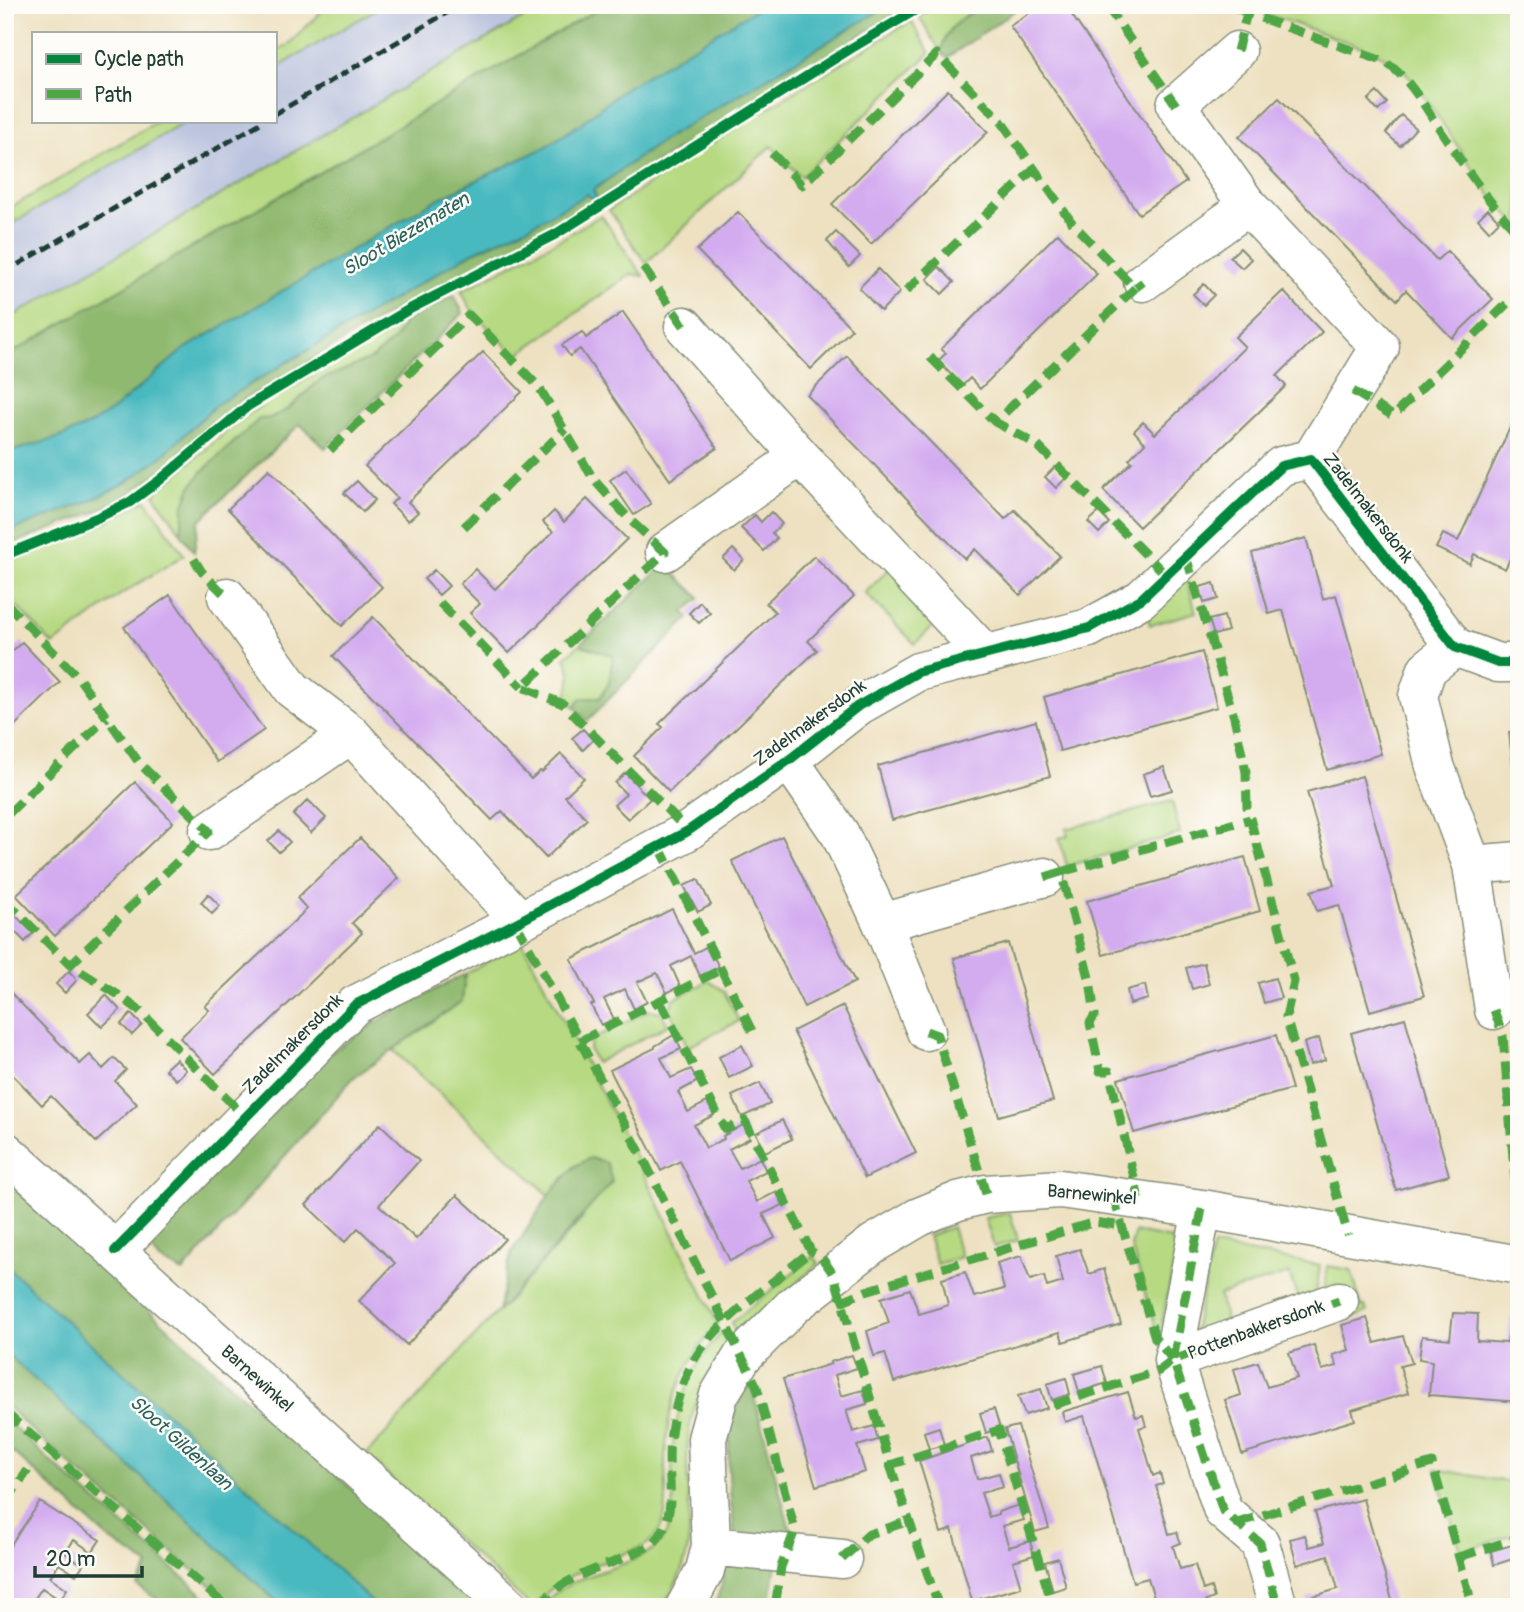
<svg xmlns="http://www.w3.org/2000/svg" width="1524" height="1612" viewBox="0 0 1524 1612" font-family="Pangolin,sans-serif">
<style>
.industrial{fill:#bbc3de}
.green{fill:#b6d981;stroke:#6a8b5a;stroke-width:2}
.forest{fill:#90b96f;stroke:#587b52;stroke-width:2}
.water{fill:#4ab9c0;stroke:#347b7a;stroke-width:2}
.building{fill:#d3acf0}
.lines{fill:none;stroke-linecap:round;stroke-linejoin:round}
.minor-casing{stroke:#868f7a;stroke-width:41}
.minor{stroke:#fff;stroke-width:38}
.rail{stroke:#1f3d34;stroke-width:5;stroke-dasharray:10 5;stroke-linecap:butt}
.quiet{stroke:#4fa644;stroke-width:9;stroke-dasharray:18 9;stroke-linecap:butt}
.cycleway-casing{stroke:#fdfcf7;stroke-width:15}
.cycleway{stroke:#00873e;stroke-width:10}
.labels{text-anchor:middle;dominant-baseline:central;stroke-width:5;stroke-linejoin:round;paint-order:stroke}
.street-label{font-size:18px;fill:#1f3d34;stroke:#fdfcf7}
.water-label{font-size:19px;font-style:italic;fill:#2c625e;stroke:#fdfcf7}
</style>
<rect width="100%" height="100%" fill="#fdfcf7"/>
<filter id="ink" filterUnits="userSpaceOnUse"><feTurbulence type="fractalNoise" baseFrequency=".0143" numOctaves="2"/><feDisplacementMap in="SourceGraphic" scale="14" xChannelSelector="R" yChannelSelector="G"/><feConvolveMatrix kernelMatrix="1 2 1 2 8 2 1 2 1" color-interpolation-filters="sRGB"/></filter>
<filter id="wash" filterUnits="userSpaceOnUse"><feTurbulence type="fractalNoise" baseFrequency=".00686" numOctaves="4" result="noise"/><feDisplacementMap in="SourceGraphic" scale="28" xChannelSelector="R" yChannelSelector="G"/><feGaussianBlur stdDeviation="1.57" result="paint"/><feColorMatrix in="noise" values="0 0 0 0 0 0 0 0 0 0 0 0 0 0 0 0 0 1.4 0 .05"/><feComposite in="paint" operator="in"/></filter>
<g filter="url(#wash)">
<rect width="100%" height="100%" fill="#eee1c1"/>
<path class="industrial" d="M383,5H545L5,321V228L187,121H275V69Z"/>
<path class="green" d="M328,5H383L275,69V52L289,44Z
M545,5H605L5,357V321Z
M939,5H985C963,17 947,26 941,52L919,16Z
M1241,5H1505L1519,16V227L1490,194L1415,83L1400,66L1376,52Z
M911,21L930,53L801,177L771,146L646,263L609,210L740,125Z
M158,121H187L5,228V211Z
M601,215L643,276L631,274L516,356L472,311L461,291L561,239Z
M405,321L395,339L373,358L320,380L288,409L240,436L227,451L202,472L184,505L181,533L154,494L228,430L253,411Z
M146,500L184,555L120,595L53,645L11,600L7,602L5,598V563L100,525Z
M894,564L943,616L915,644L865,593Z
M1186,578L1196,612L1150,625L1147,614Z
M580,644L613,656L609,683L600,698H581L575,707L566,699C571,682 573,673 565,658Z
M1172,801L1180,834L1067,866L1059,838L1068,836L1066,829Z
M522,942L636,1158L718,1324C694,1351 678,1379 670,1414C667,1432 665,1449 665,1467C666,1496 672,1528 644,1546C606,1562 559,1572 534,1607L526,1602L366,1455L583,1218L575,1166L549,1195L393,1050L462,1001L465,974Z
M708,981L724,991L739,1021L688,1047L669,1009L674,999Z
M650,1010L661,1012L668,1025L596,1063L589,1049L592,1039Z
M1010,1213L1018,1240L994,1247L985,1218Z
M952,1227L961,1257L937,1264L928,1236Z
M1135,1232L1172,1239L1176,1254L1160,1332L1157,1331L1131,1246Z
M1213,1246L1320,1265L1316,1294L1298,1299L1289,1273L1219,1295L1227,1326L1193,1336Z
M813,1256L819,1263L739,1337L731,1323Z
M1327,1266L1351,1270L1362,1307L1365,1306L1367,1312L1344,1321L1325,1290Z
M722,1333L728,1347C707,1374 691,1404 688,1440C682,1506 707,1547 661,1607H542C568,1568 644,1571 664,1537C677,1515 673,1494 672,1470C672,1420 686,1369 722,1333Z
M1436,1469L1519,1484V1533L1461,1551Z"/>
<path class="forest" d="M605,5H763L624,89L580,124L544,148L438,199L183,350L114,409L89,425L58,438L5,453V357Z
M889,5H909L559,224L405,304L243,400L157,474L127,495L97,511L5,547V533L89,501L127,482L161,457L217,404L473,252L503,239L588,194L592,199L596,197L593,190L663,140Z
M985,5H1023L947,58L941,52C946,26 963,16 985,5Z
M454,295L463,313L325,448L300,424L199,521L194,552L181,533L184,505L190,488L202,472L259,419L270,418L288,409L320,380L373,358L395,339L405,321Z
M665,564L700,598L684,612L689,618L587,721L575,707L581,698H600L609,683L613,656L580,644Z
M465,974L462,1001L353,1078L183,1272L160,1260L147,1243L331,1052L394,1011Z
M590,1158L607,1163L612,1182L498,1312L511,1254L549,1195L575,1166Z
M5,1178L278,1429L333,1472L480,1607H377L5,1265Z
M5,1352L283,1607H236L34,1433L5,1404Z
M746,1386H751L790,1529L782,1543L735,1539C730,1488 719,1434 746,1386Z
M5,1419L50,1461L217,1607H169L137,1586L149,1566L108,1538L5,1445Z
M725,1560L776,1564L769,1607H714L722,1584Z"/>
<path class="water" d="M763,5H889L663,140L593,190L596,197L592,199L588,194L530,226L473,252L217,404L161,457L127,482L89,501L5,533V453L58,438L89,425L114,409L183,350L438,199L544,148L580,124L624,89Z
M5,1265L341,1573L377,1607H283L5,1352Z"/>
<g id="blocks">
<path class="building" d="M1041,5H1065L1186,182L1139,214L1010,26Z
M948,90L988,132L871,244L832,204Z
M1377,92L1387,103L1378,111L1368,100Z
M1279,98L1437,260L1447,251L1493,299L1452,338L1406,290L1397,300L1239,137Z
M1401,115L1416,128L1400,146L1386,133Z
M1488,209L1499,221L1489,231L1478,219Z
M738,212L852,329L811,369L697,250Z
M836,232L860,256L849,267L827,241Z
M1058,233L1097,274L980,389L970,378L962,386L938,361L946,353L941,349Z
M1240,248L1251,259L1242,268L1230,257Z
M939,267L954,282L942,294L927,279Z
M878,269L900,292L881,311L859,288Z
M1204,284L1214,295L1204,305L1193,294Z
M1283,291L1322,332L1277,376L1286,386L1139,527L1103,490L1132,462L1129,459L1145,443L1134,431L1143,422L1155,434L1245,347L1235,337Z
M623,312L717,448L670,480L580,349L570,356L562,345L582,332L586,338Z
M483,352L522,392L408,502L418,512L408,521L391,504L397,498L365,466Z
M847,356L1005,519L1015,510L1060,556L1020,595L975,549L965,559L807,395Z
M1519,408V541L1505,569L1474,554L1470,564L1436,548L1443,534L1458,541Z
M1055,467L1066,478L1056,488L1045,477Z
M269,469L382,587L342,626L228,509Z
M626,469L651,504L634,515L610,480Z
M357,481L375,500L363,512L344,493Z
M587,499L627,539L509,653L470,613L480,604L460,584L475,569L495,589L553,532L543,522L554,511L564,522Z
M771,512L782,524L772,533L777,538L764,551L741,528L755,515L761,522Z
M1099,512L1109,523L1099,533L1088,522Z
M1306,538L1323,599L1336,595L1381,754L1327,770L1283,610L1269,614L1252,553Z
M733,549L744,560L734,570L723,559Z
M814,556L854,596L808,641L817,650L669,792L634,756L663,727L659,724L775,612L766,603Z
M434,570L449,586L439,595L424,579Z
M1214,583L1218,599L1204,603L1200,587Z
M170,595L264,730L217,762L124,627Z
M700,602L710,613L699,623L689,613Z
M1224,616L1228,631L1214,635L1209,620Z
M373,617L531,779L540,771L542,772L561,754L584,778L565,796L587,819L546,858L502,811L492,820L333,656Z
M22,642L60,682L5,735V658Z
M1202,652L1217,707L1060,751L1044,697Z
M1036,721L1050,776L892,820L878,766Z
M583,729L593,740L583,750L572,738Z
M1519,731V787H1515L1509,732Z
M1164,767L1172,790L1150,796L1143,774Z
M625,773L650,799L628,819L614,805L626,794L615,783Z
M1362,776L1424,996L1370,1011L1339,905L1317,911L1311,891L1334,885L1307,792Z
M135,782L173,822L55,936L16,895Z
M308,800L326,818L311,833L293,815Z
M279,831L290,842L279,852L268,841Z
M782,836L855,982L804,1007L732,861Z
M360,838L399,878L352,923L362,933L215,1074L180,1038L209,1010L205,1006L307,909L297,898Z
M1245,857L1260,911L1103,955L1087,901Z
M698,879L711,905L698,912L684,886Z
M208,894L220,906L212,914L201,902Z
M672,909L694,953L708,946L719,967L700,976L691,956L671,966L680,986L667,993L657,973L637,982L647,1002L634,1009L625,989L604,999L614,1019L601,1025L591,1005L594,1004L571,959Z
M10,910L33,933L25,942L5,921V914Z
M1008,943L1053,1101L999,1116L954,958Z
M1204,963L1209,984L1192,989L1186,968Z
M69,971L77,980L65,993L56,984Z
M1275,978L1281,998L1264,1003L1258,983Z
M1145,985L1148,999L1130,1004L1127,990Z
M5,987L80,1064L90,1055L103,1069L114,1058L126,1070L115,1081L137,1104L96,1142L51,1096L42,1105L5,1067Z
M106,995L120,1010L102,1027L88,1013Z
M843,1006L916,1153L865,1178L793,1031Z
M131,1014L142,1025L132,1035L121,1024Z
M1405,1018L1449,1175L1396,1190L1351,1033Z
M674,1035L681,1049L661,1058L671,1078L691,1069L698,1081L678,1092L688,1112L707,1102L714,1115L694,1125L706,1148L724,1139L723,1136L743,1125L750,1138L729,1149L740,1168L760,1158L766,1171L746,1181L757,1202L776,1192L783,1205L763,1214L775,1238L730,1261L680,1161L661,1171L610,1070L655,1048V1046Z
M1276,1035L1292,1089L1134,1133L1118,1079Z
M1319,1038L1325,1060L1310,1065L1304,1043Z
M742,1045L753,1066L729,1078L719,1057Z
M176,1059L186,1070L176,1080L165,1069Z
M760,1083L770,1104L742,1117L732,1096Z
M782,1120L792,1139L765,1152L756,1133Z
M380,1124L419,1161L379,1205L416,1239L457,1195L505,1239L407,1345L359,1301L395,1263L358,1228L345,1242L306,1205Z
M1080,1249L1089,1274L1104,1269L1121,1324L1063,1342L1060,1332L894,1382L885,1353L874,1356L867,1331L889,1323L881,1298L910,1289L919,1314L948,1305L942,1279L965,1272L974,1297L1004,1289L997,1263L1021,1256L1030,1280L1044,1276L1047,1287L1063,1282L1056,1256Z
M1453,1313L1478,1314L1477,1341L1507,1343L1511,1317H1519V1402L1429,1395L1432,1361L1419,1359L1422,1336L1450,1339Z
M1367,1318L1375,1343L1403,1336L1412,1363L1400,1366L1408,1393L1352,1410L1355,1420L1242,1454L1225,1400L1241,1395L1234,1369L1258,1362L1267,1387L1297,1378L1289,1353L1314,1345L1322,1370L1337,1366L1333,1355L1349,1350L1342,1325Z
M852,1355L857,1368L835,1375L841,1396L863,1390L867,1404L846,1410L853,1432L874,1426L878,1440L857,1446L865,1472L816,1486L783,1379L831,1364L830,1362Z
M1102,1366L1107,1383L1079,1392L1074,1374Z
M1066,1378L1070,1394L1052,1400L1047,1384Z
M1041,1389L1047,1408L1025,1415L1018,1396Z
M1128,1392L1136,1417L1143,1415L1146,1426L1139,1428L1153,1476L1160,1473L1163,1484L1156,1486L1169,1534L1177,1532L1179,1538L1181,1543L1173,1546L1180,1569L1195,1565L1203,1590L1211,1587L1214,1598L1206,1601L1208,1607H1157L1148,1578L1133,1582L1084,1416L1065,1422L1062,1412Z
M994,1409L1000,1428L986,1433L980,1413Z
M1018,1426L1049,1528L1035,1532L1005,1429Z
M939,1427L944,1445L929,1449L924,1432Z
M988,1437L992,1451L971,1458L977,1479L999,1473L1003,1487L981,1493L989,1517L998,1514V1512L1019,1505L1024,1520L1002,1526L1009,1547L1030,1541L1034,1555L1013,1561L1021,1587L972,1601L952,1529L941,1533L919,1461Z
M1363,1499L1394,1607H1309L1307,1598L1338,1589L1328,1555L1297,1565L1290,1539L1305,1535L1309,1547L1324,1543L1315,1512Z
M40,1502L100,1540L92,1552L74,1540L65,1553L83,1565L76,1575L59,1564L50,1577L67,1589L60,1600L42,1588L33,1601L42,1607H5V1553Z
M1519,1543V1557L1494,1565L1491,1551Z
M1058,1558L1066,1587L1053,1591L1045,1562Z"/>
</g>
</g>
<g filter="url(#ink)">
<use href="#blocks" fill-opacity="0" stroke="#868f7a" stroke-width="2"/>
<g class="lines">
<defs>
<path id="minor" d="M1237,51L1176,105L1248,206L1380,347L1311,459
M1143,282L1248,206
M684,326L800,456L985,654
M665,552L800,456
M227,597L292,689L351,734L520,921
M1455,647L1427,669L1418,696L1435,766L1472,865L1494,1010
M789,760L840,834L882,923L926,1031
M209,831L351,734
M1472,865L1519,861
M882,923L1045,877
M5,1151L510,1607
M1202,1209L1173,1360L1223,1511L1260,1543L1278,1607
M115,1251L355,1005L516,923L688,831L789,760L858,706L918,672L1089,628L1141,599L1281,466L1311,459L1455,647L1498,663H1519
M1173,1360L1339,1301
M711,1546L842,1559
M685,1607L705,1570L711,1546L707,1439L719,1395L742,1357L794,1305L873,1244L919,1217L958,1201L986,1194L1060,1189L1202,1209L1519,1265"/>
</defs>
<use href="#minor" class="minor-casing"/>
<use href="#minor" class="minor"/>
<path class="rail" d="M275,114L460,5
M5,272L264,121"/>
<path class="quiet" d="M1106,5L1176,105
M1230,5L1247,13
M1237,51L1247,13L1385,62C1411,79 1425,108 1443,134C1466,169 1489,203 1519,234
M772,153L802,185L937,54L1001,121L1073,224L1135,288L1143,282
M643,267L684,326
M1135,288L995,422L1036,444L1166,575
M906,291L1034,169
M930,357L995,422
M1353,391L1393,416L1519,292
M330,450L469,315L539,387L594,480L630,520L665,552L522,687L563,704L688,831
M464,527L565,429
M1186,556L1234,717L1246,772L1247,807L1294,981L1286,1017L1348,1235
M194,559L202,572L227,597
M440,603L522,687
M5,609L9,606L78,677L140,764L209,831L70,965L117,994L139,1010L245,1117
M8,814L107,717
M659,846L754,1035
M1061,872L1250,819
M1045,877L1061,872L1090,981L1095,1015L1090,1023L1100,1071H1109L1139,1199
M5,900L70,965
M516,923L642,1156L757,1387L795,1530L781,1567L775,1607
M660,1001L725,1129L745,1121L811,1251L822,1258L834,1275L890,1465L999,1430L1053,1607
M1494,1010L1503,1036L1519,1230
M926,1031L937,1035L986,1194
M580,1041L720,970
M1113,1195L1155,1338L1173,1360
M1202,1209L1173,1360L1223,1511L1260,1543L1278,1607
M840,1302L866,1291L1095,1222L1122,1226
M1053,1405L1159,1371L1173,1360L1339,1301
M5,1412L227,1607
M890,1465L939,1607
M5,1503L28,1470
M1237,1523L1432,1463L1473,1607
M1459,1557L1519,1538
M842,1559L869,1534L909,1521
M538,1607C560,1577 598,1570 630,1555C641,1550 653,1546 660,1535C678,1508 666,1472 670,1441C673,1413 680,1385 694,1360C715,1323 777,1279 811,1251
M1035,1607L1052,1602"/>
<defs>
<path id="cycleway" d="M5,555L99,517L130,502L160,480L248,406L408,310L556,234L850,49L924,5
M115,1251L355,1005L516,923L688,831L789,760L858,706L918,672L1089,628L1141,599L1281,466L1311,459L1455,647L1498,663H1519"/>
</defs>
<use href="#cycleway" class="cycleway-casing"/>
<use href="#cycleway" class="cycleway"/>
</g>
</g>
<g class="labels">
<g class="street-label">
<text transform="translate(1368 508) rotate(52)">Zadelmakersdonk</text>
<text transform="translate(810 723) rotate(-36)">Zadelmakersdonk</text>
<text transform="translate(293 1044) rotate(-45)">Zadelmakersdonk</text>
<text transform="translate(1092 1195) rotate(5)">Barnewinkel</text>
<text transform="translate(1256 1330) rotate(-20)">Pottenbakkersdonk</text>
<text transform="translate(257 1379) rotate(42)">Barnewinkel</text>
</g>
<g class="water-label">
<text transform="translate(406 234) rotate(-31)">Sloot Biezematen</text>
<text transform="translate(181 1443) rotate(42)">Sloot Gildenlaan</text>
</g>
</g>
<rect width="1524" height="1612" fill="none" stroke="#fdfcf7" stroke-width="28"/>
<rect x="32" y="32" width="245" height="91" fill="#fdfcf7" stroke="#a4b0a9" stroke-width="2"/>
<rect x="46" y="54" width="35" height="10" fill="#00873e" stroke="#a4b0a9" stroke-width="2"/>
<text x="94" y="66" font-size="21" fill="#1f3d34">Cycle path</text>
<rect x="46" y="89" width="35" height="10" fill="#4fa644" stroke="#a4b0a9" stroke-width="2"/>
<text x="94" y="102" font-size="21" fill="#1f3d34">Path</text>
<path d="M35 1566v10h107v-10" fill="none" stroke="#1f3d34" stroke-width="3.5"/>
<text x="46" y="1566" font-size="21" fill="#1f3d34" stroke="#fdfcf7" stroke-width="5" paint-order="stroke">20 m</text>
</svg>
